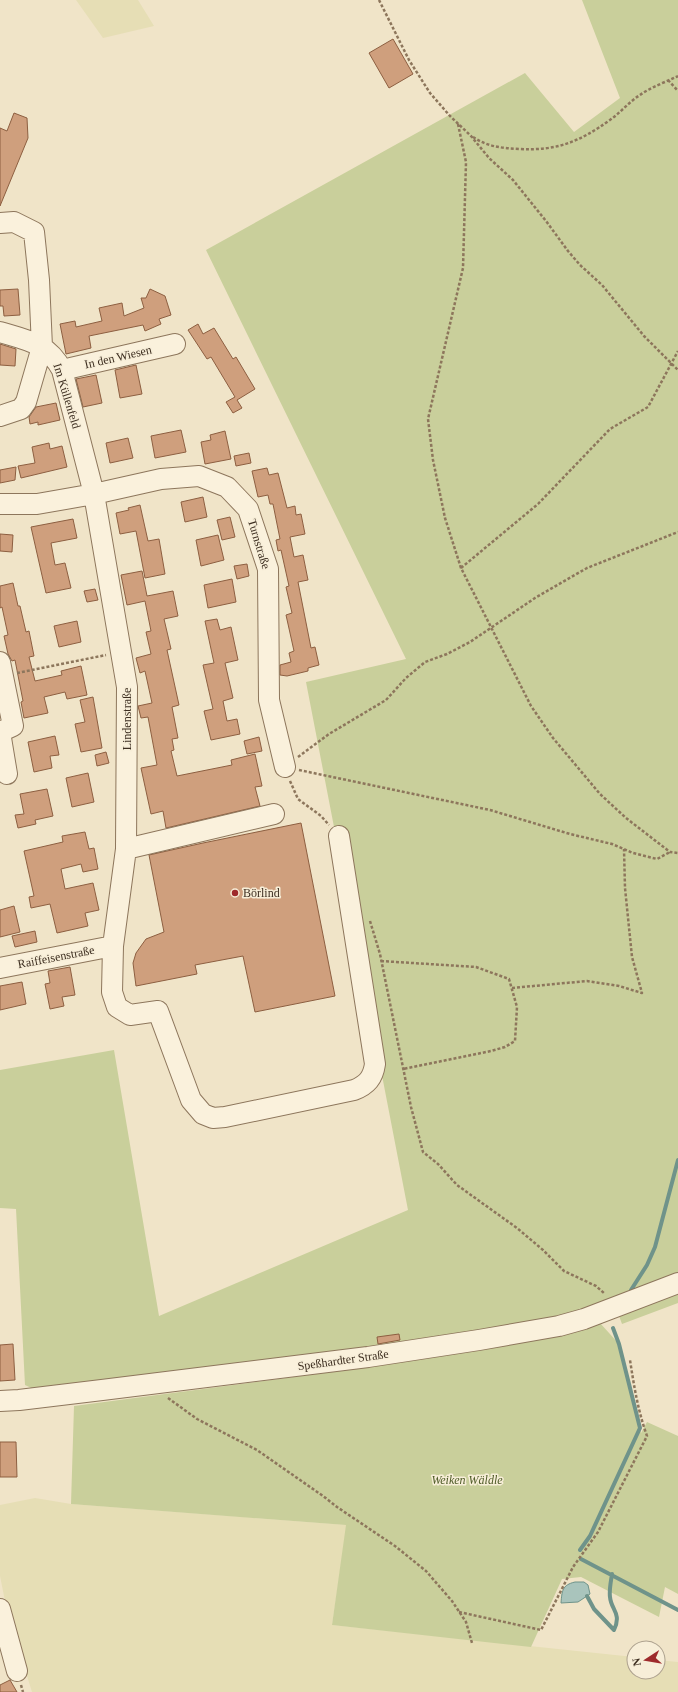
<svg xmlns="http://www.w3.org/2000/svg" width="678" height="1692" viewBox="0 0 678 1692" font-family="Georgia,serif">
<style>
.farmland{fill:#e6deb5}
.green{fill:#c9cf9b}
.water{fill:#a9c4bc;stroke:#6f938a}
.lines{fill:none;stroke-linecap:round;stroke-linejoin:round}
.stream{stroke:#6f938a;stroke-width:4}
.building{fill:#cf9f7d;stroke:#8d5f41}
.minor-casing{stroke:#8d765c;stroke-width:22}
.path{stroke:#8d765c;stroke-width:2.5;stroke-dasharray:3 2;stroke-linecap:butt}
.minor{stroke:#faf1dc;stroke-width:20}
.poi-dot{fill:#9e2a2b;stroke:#f7eed8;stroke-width:1.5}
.labels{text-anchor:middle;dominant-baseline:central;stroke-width:3;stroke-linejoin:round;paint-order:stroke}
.street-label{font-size:12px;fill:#3d2e20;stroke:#f7eed8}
.poi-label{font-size:12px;fill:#3d2e20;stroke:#f7eed8;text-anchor:start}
.park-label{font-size:12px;font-style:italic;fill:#4d5a26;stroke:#f7eed8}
</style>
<rect width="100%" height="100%" fill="#f0e4c8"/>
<path class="farmland" d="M76,0H138L154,26L103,38Z
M35,1498L71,1504L347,1525L332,1625L634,1657V1672H658V1660L678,1662V1692H32L7,1611L0,1576V1505Z"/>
<path class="green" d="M582,0H678V1279L542,1324L44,1394L25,1385L16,1209L0,1208V1070L114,1050L159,1316L408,1210L306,682L406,659L206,250L525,73L574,132L620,98Z
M678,1289V1303L622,1324L618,1313Z
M600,1323L619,1344L641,1433L647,1422L678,1436V1594L665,1587L659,1617L581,1577L562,1579L531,1647L332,1625L346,1525L71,1504L74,1406L369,1367Z"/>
<path class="water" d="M575,1582H584L588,1585L590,1594L578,1602L561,1603C562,1591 562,1585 575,1582Z"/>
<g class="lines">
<path class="stream" d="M631,1290L647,1265L655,1247L678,1160
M580,1550L590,1536L640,1428L619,1344L613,1328
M581,1559L678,1610
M587,1596L594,1609L614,1630C622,1613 611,1610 610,1597C609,1590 611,1581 612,1574"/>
</g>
<path class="building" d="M393,39L413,74L389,88L369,53Z
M14,113L27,118L28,138L0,206V128L7,131Z
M18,289L20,315L4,316L3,306H0V290Z
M150,289L165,296L171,315L159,319L161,324L145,331L143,325L89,336L91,348L66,354L60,324L75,321L76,327L102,321L99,308L122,303L124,316L144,308L141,298H146Z
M198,324L203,334L214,328L233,359L236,357L255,389L237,400L242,408L233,413L226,402L235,397L211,357L207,359L188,330Z
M0,344L16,349L15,366L0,365Z
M136,365L142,394L120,398L115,370Z
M96,375L102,403L83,407L76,379Z
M56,403L60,420L38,425V422L30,424L29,417L36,407Z
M181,430L186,452L155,458L151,436Z
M225,431L231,459L205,464L201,442L211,440L210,435Z
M128,438L133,458L110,463L106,443Z
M49,443L50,449L62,446L67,467L21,478L18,466L35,463L32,447Z
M249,453L251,463L236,466L234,456Z
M16,467L15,480L0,483V470Z
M267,468L269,475L278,473L287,508L295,506L296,515L301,514L305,534L290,537L294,557L303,555L308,580L298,582L311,648L315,647L319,665L308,668V671L287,676L280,675V665L291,662L289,653L294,651L286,615L292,613L286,587L289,586L281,550L278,551L276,540L280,539L273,504H270L268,495L258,497L252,471Z
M203,497L207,517L185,522L181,502Z
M140,505L148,541L159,539L165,574L145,578L136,531L120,534L116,513L129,510L128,508Z
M230,517L235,537L222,540L217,520Z
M73,519L77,538L51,543L55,565L65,563L71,588L46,593L31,527Z
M0,534L13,535L12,552L0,551Z
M218,535L224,560L201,566L196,540Z
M247,564L249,576L237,579L234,566Z
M142,571L147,596L173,591L178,616L164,619L171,649L167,650L179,705L172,707L178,738L172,739L174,750L171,751L177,776L232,765L231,760L255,754L262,786L255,787L260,806L166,828L163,811L151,814L141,768L157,765L148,717L141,718L138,706L152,703L145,671L140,673L136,658L151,654L146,632L151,631L145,601L127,605L121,575Z
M232,579L236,602L208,608L204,585Z
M13,583L18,606H20L26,632L29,631L34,656L29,657L35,681L62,675L61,671L81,666L87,695L67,699L65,692L44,697L48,713L24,718L21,702L23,701L15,660L12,661L8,654L4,636L8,635L2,607L0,608V586Z
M95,589L98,600L87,602L84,591Z
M217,619L220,630L231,627L238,660L225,663L233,698L223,701L227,721L237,719L240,734L211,740L204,711L213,709L203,665L214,663L205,621Z
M77,621L81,642L59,647L54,626Z
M93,697L102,748L81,752L75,724L85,722L80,700Z
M55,736L59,755L50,756L52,768L34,772L28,742Z
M259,737L262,751L247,754L244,741Z
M106,752L109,763L97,766L95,755Z
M88,773L94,802L72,807L66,778Z
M47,789L53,816L35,820L36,824L18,828L15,815L24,814L20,794Z
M301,823L335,996L255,1012L243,956L195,965L197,974L136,986L133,963L136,953L146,939L164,932L149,855L203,843Z
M85,832L89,849L94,848L98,869L83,872L81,864L61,869L65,889L93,883L99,910L85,913L88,926L57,933L50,904L31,908L29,897L34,896L24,851L63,842L62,836Z
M14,906L20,932L0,937V910Z
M35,931L37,942L15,947L12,936Z
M70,967L75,995L62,997L64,1006L50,1009L45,984L50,983L48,971Z
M22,982L26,1004L0,1010V986Z
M399,1334L400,1340L378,1344L377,1337Z
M13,1344L15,1380L0,1381V1345Z
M0,1442H16L17,1477H0Z
M10,1680L17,1692H0V1685Z"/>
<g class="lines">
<defs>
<path id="minor" d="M0,223L14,222L34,232L39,280L42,347L26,402L21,409L0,416
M0,332C27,340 48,343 62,370L94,494L127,687L126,849L113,946L112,992L117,1007L130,1015L158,1011L191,1100L203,1114L213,1118L225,1117L354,1090C367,1085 373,1078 375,1064L339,836
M62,370L175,344
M0,504H37L94,494L161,479L199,476L227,487L248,509L268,569L269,700L285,767
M0,662L13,726L0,732
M0,732L7,774
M126,849L274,814
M0,968L113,946
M0,1401L19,1400L102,1390L368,1357L479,1340L559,1326L584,1319L678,1283
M0,1609L17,1671"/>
</defs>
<use href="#minor" class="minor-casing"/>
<path class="path" d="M379,0L409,60L430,93L450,116L471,136L489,158L513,180L546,221L568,251L580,265L602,285L644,336L678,370
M668,80L678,91
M458,124L466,162L463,268L428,419L433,460L445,518L461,568L531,706L553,738L600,794L626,818L670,852L678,853
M473,137C488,147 502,148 519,149C557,151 579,142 610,120C620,113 629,102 640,95C651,87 666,82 678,76
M461,568L538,504L610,429L648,407L678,351
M17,673L106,655
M298,757L329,734L386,700L406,678L425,662L447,654L470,642L535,598L587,568L678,532
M299,770L490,810L570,834L612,844L633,853L657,859L670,852
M290,781L298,799L321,816L329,825
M370,921L380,954L411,1107L423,1152L438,1164L457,1185L517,1228L543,1250L564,1271L596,1286L605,1294
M381,961L476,967L509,979L517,1007L515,1041L505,1047L491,1051L403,1069
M512,988L587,981L619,986L642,993L632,957L625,888L624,849
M168,1398L197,1419L257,1450L323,1496L337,1507L395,1546L426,1571L452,1601L466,1622L472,1643
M459,1612L541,1630L573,1567L598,1532L647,1436C638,1411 634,1386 630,1360
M21,1685L23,1692"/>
<use href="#minor" class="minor"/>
</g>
<circle class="poi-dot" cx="235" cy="893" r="4"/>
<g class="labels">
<g class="street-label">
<text transform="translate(118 357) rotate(-13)">In den Wiesen</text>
<text transform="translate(67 396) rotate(73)">Im Küllenfeld</text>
<text transform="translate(259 544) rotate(73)">Turnstraße</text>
<text transform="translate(127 719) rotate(-90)">Lindenstraße</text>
<text transform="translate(56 957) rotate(-11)">Raiffeisenstraße</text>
<text transform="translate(343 1360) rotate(-8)">Speßhardter Straße</text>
</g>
<g class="poi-label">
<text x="243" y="893">Börlind</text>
</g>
<g class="park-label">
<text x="467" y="1480">Weiken Wäldle</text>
</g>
</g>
<g transform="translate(646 1660) rotate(258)"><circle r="19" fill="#f7eed8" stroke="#ada18e"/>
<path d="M0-3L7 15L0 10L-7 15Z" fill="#9e2a2b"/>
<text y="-6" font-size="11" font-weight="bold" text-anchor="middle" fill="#3d2e20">N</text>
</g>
</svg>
